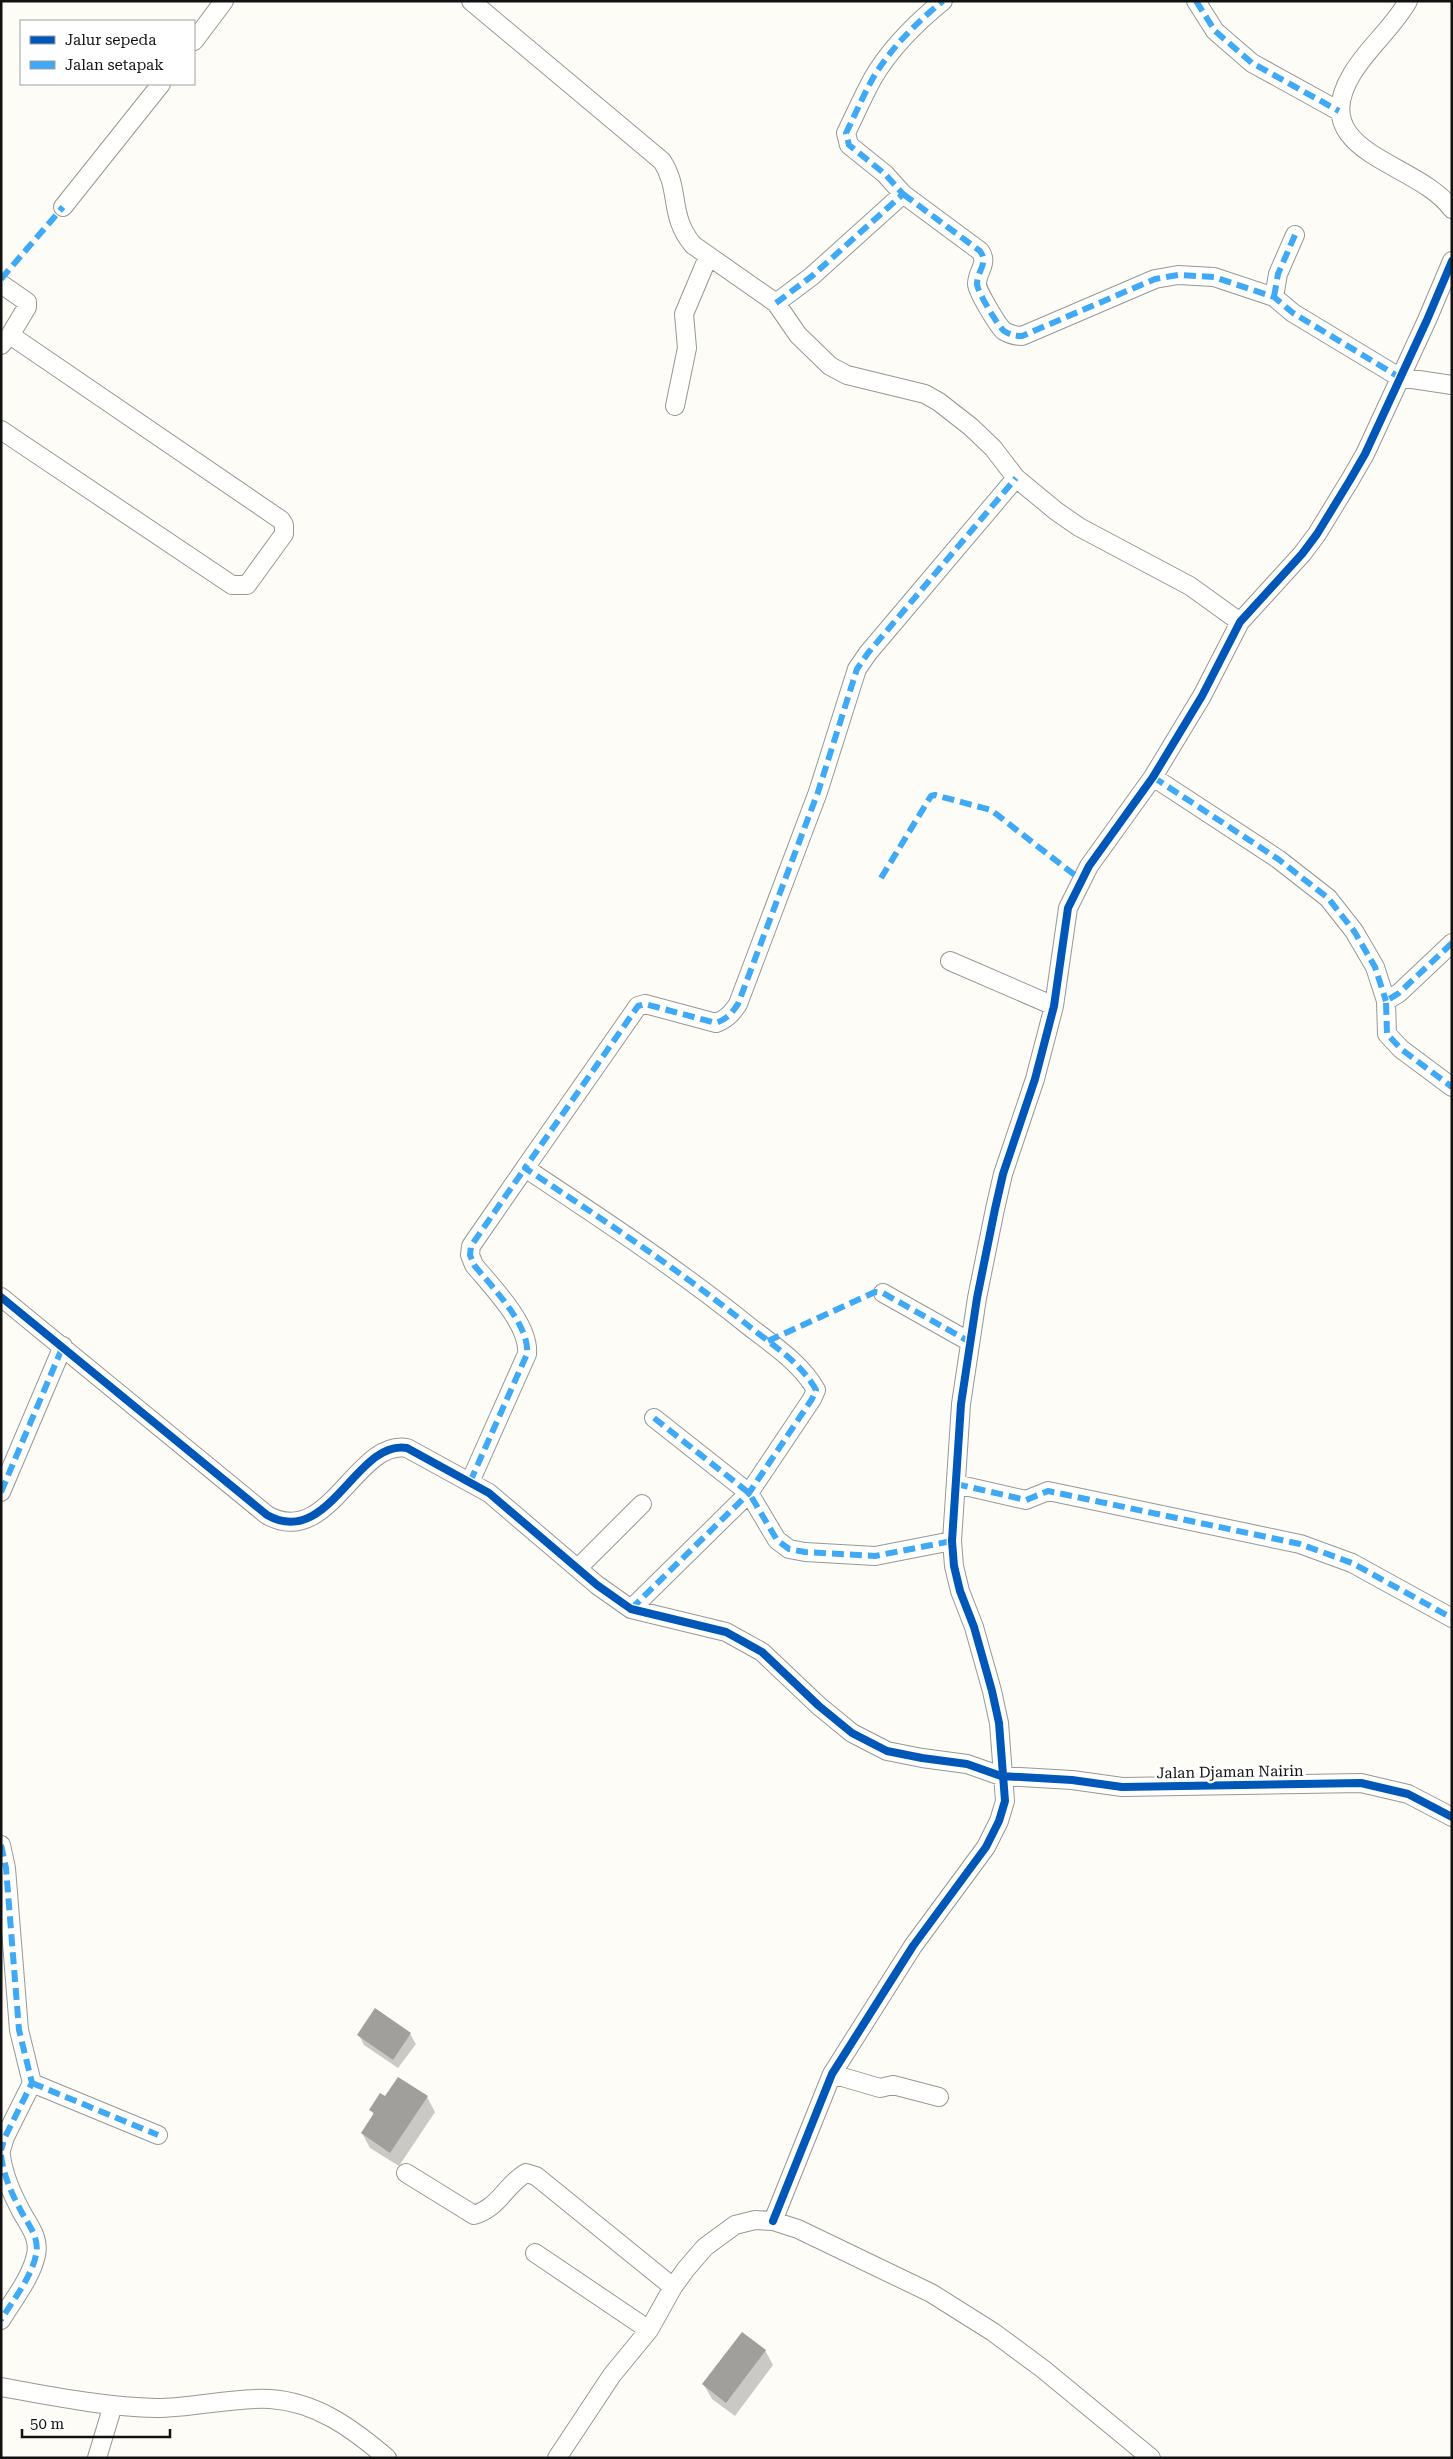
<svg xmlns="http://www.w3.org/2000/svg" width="1453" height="2459" viewBox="0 0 1453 2459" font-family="'Roboto Serif',serif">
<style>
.shadow{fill:#0003}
.building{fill:#a19f9c}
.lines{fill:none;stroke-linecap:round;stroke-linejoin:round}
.minor-casing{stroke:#979795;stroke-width:20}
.minor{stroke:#fffffe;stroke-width:18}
.quiet{stroke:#3fa9f5;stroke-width:6;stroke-dasharray:12 6;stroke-linecap:butt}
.cycleway-casing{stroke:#fff;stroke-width:11}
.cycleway{stroke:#0057b8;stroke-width:8}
.labels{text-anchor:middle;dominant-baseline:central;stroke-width:5;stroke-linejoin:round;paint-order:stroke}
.street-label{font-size:15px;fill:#111;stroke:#fff}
</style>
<rect width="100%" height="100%" fill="#fdfcf7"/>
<path class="shadow" d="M410,2034L416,2044L398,2068L364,2045L359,2035Z
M427,2097L435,2112L399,2166L370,2148L362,2133L374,2115L371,2110L385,2098Z
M765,2350L773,2365L735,2416L712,2399L704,2385Z"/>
<path class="building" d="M375,2008L411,2033L393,2060L357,2035Z
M398,2077L428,2096L390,2153L361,2133L374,2113L369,2110L380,2093L385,2096Z
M742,2332L766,2350L726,2403L702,2384Z"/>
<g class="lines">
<defs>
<path id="minor" d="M471,1L662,161C681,190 668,215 693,245L776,303L798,335L830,366L847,375L925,394L939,402L971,427L993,448L1016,478L1056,511L1079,527L1190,586L1240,622
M1196,1L1215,31L1252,63L1339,111
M1408,1C1393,28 1368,47 1352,74C1304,154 1417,161 1452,209
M194,41L224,1
M903,194L980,251C989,263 977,271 977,284C977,291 998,326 1004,331C1011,335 1015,336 1022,336L1155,279L1178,275L1214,277L1274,297L1293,313L1399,377L1452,385
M63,207L161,84
M1,284L27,302V307L9,337
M1274,297L1278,274L1295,235
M776,303L812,276L903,194L885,174L849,145L846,133C855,115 863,96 873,78C890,49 917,22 943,1
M1,345L6,339L13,337L281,520L284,525V534L247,585H232L1,430
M675,406L687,348L684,314L708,257
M1153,777L1278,859L1328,898L1354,931L1375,967L1386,1001
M1452,943L1399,993L1386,1001L1387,1034L1401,1049L1452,1087
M950,961L1054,1006
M883,1293L970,1342
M1,1297L267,1515C329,1550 356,1439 407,1448L489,1493L597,1585L631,1609L726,1632L762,1652L819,1706L852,1733L887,1751L922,1758L967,1764L1001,1776L1072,1780L1122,1787L1361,1783L1408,1794L1452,1817
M654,1418L749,1493L777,1540L789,1549L805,1552L875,1556L952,1541
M470,1482L527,1354C530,1325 492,1287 474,1265L470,1255L471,1246L525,1168
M956,1484L1026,1500L1048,1491L1300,1544L1352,1563L1452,1618
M1,1492L63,1346
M578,1568L642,1504
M631,1609L749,1493L812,1399L816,1390C802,1364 773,1345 750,1327C678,1269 602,1219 525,1168L638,1006L645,1004L716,1023C727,1019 732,1013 738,1004L818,792L857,669L868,653L1016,478
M1,1845L6,1868L19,2030L32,2083L5,2137L1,2150
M832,2074L880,2088L893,2085L939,2097
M32,2083L158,2135
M1,2155C3,2174 11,2192 20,2209C28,2225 40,2237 36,2255C31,2278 13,2300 1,2320
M406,2173L474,2215C500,2207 505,2185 526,2173L536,2176L673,2287
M773,2221L832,2074L913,1946L986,1847L999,1821L1005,1801L999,1723L992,1691L974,1627L960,1591L954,1566L952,1541L961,1404L977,1298L995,1209L1003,1174L1035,1079L1054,1006L1068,908L1089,866L1153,777L1202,696L1240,622L1302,554L1317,534L1350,480L1365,454L1427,320L1452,261
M535,2253L649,2330
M1,2387C52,2396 104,2407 156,2408C194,2408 233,2397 270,2399C317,2402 353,2429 387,2458
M97,2458L113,2405
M557,2458L612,2375L649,2330L673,2287L686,2269L705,2247L735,2225L755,2220L773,2221L798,2229L931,2293L993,2332L1043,2369L1151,2458"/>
</defs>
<use href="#minor" class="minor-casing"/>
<use href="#minor" class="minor"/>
<path class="quiet" d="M1196,1L1215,31L1252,63L1339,111
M903,194L980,251C989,263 977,271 977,284C977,291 998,326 1004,331C1011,335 1015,336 1022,336L1155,279L1178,275L1214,277L1274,297L1293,313L1399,377
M1,279L63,207
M1274,297L1278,274L1295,235
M776,303L812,276L903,194L885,174L849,145L846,133C855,115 863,96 873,78C890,49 917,22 943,1
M1153,777L1278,859L1328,898L1354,931L1375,967L1386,1001
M881,878L931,796L935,795L991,810L1081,880
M1452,943L1399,993L1386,1001L1387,1034L1401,1049L1452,1087
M768,1341L875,1292L883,1293L970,1342
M654,1418L749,1493L777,1540L789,1549L805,1552L875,1556L952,1541
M470,1482L527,1354C530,1325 492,1287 474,1265L470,1255L471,1246L525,1168
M956,1484L1026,1500L1048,1491L1300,1544L1352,1563L1452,1618
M1,1492L63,1346
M631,1609L749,1493L812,1399L816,1390C802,1364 773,1345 750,1327C678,1269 602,1219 525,1168L638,1006L645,1004L716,1023C727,1019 732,1013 738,1004L818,792L857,669L868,653L1016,478
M1,1845L6,1868L19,2030L32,2083L5,2137L1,2150
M32,2083L158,2135
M1,2155C3,2174 11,2192 20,2209C28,2225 40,2237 36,2255C31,2278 13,2300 1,2320"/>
<defs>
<path id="cycleway" d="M1,1297L267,1515C329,1550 356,1439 407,1448L489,1493L597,1585L631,1609L726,1632L762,1652L819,1706L852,1733L887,1751L922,1758L967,1764L1001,1776L1072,1780L1122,1787L1361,1783L1408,1794L1452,1817
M773,2221L832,2074L913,1946L986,1847L999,1821L1005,1801L999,1723L992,1691L974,1627L960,1591L954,1566L952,1541L961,1404L977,1298L995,1209L1003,1174L1035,1079L1054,1006L1068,908L1089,866L1153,777L1202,696L1240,622L1302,554L1317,534L1350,480L1365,454L1427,320L1452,261"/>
</defs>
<use href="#cycleway" class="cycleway-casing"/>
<use href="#cycleway" class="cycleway"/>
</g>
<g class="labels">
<g class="street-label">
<text transform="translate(1230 1772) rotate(-1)">Jalan Djaman Nairin</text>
</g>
</g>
<rect width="1453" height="2459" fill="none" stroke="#111111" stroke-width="5"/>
<rect x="20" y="20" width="175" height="65" fill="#ffffff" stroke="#a0a0a0"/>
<rect x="30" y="36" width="25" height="8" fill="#0057b8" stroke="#a0a0a0"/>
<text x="65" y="45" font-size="15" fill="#111111">Jalur sepeda</text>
<rect x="30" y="61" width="25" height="8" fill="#3fa9f5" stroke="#a0a0a0"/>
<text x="65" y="70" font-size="15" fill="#111111">Jalan setapak</text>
<path d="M22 2429v8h148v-8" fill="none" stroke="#111111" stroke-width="2.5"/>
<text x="30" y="2429" font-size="15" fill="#111111" stroke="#ffffff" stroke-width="4" paint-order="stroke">50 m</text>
</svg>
